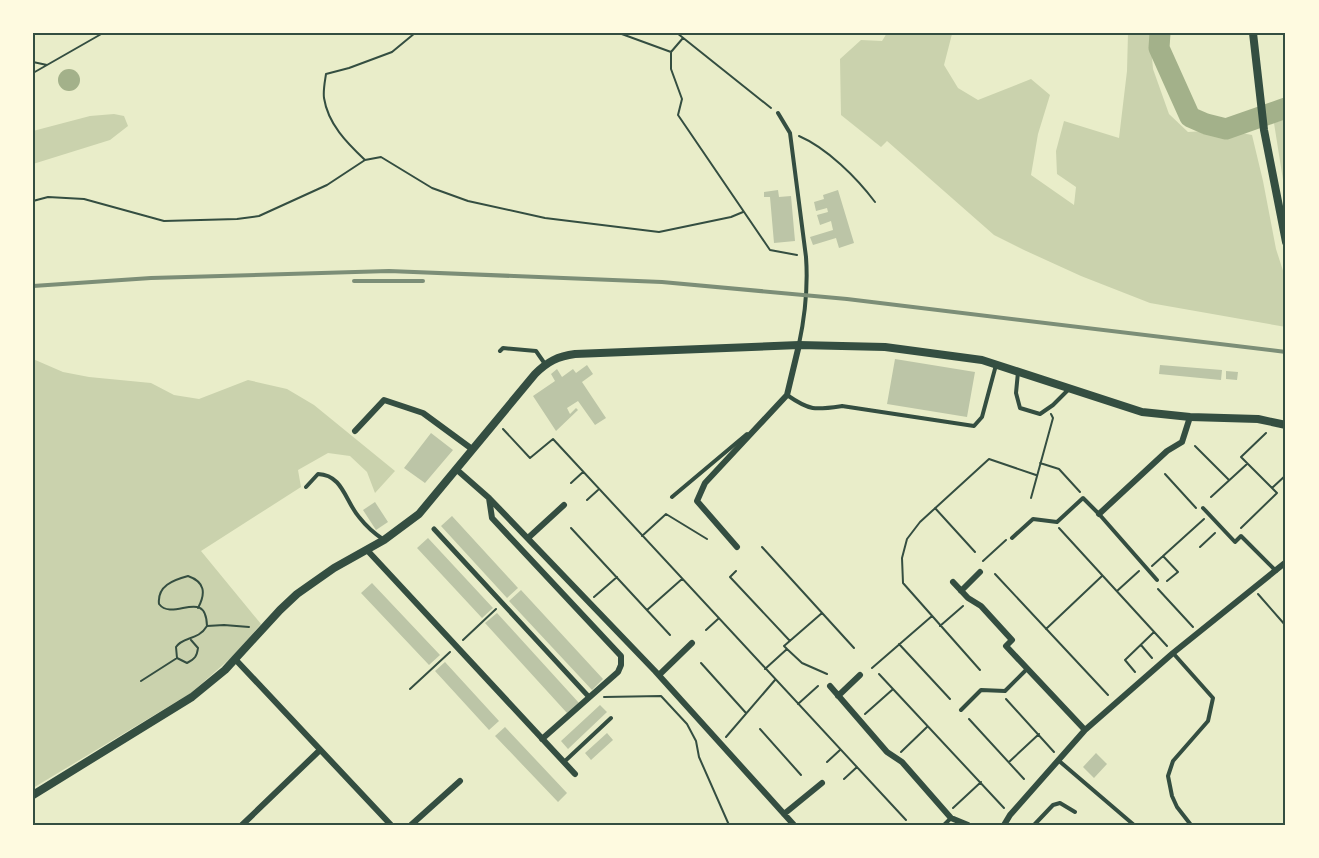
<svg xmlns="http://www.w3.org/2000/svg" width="1319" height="858" viewBox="0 0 1319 858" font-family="Lato,sans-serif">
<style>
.green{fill:#cad2ad}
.water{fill:#a3b18a}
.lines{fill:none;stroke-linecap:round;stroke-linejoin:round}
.river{stroke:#a3b18a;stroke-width:21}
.building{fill:#bcc5a7}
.path{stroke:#344e41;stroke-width:2}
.service{stroke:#344e41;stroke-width:4}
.pedestrian{stroke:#344e41;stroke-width:5}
.minor{stroke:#344e41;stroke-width:6}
.tertiary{stroke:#344e41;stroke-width:8}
.rail{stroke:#7c8e77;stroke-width:4}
.neatline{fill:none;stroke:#344e41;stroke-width:2}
</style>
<rect width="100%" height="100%" fill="#e9edc9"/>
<path class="green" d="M887,33H951L952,34L944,65L958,88L978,100L1031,79L1050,95L1038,134L1031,175L1074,205L1076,187L1057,174L1056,151L1064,121L1119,138L1127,71L1128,33H1150L1153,69L1169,114L1188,132L1226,130L1252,135L1263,181L1276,249L1286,280V327L1150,303L1081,276L1024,250L994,235L887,141L881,147L841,115L840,59L861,40L882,41Z
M114,114L124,116L128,126L110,140L33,164V131L90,116Z
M1286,119V199L1274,123Z
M33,359L63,372L89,377L151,383L174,395L199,399L248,380L287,389L314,405L395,471L375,493L367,472L350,456L328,453L298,470L301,487L201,551L261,624L233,656L191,693L33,788Z"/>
<path class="water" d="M58 80a11 11 0 1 1 22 0a11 11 0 1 1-22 0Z"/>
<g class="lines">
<path class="river" d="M1160,33L1159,48L1190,117L1206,124L1226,129L1286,108"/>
</g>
<path class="building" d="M778,190L779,197L791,196L795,241L774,243L770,197H764V192Z
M838,190L854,243L839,248L836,238L813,245L810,237L833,230L831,221L820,225L817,215L828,212L827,208L816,211L814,202L824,199L823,195Z
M895,359L975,372L967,417L887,404Z
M587,365L593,374L582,382L606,418L595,425L578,401L567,408L570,414L576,408L578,410L556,431L533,396L555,381L551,374L557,369L562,377L573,369L576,373Z
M1160,365L1222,370L1221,380L1159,374Z
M1226,371L1238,372L1237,380L1226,379Z
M431,433L453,450L425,483L404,468Z
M375,502L388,522L376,530L363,510Z
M452,516L518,588L507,598L441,526Z
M428,538L493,608L482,618L417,548Z
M372,583L440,655L429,665L361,593Z
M521,590L603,679L592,690L509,601Z
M497,613L579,703L567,713L485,623Z
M445,662L499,721L489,730L435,671Z
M600,705L607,712L568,749L561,741Z
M505,727L567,793L558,802L495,736Z
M607,733L613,740L591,760L585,753Z
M1096,753L1107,764L1094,778L1083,767Z"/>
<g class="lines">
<path class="path" d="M619,33L671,52V69L682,99L678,115L770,250L797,255
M677,33L771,108
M671,52L683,38
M33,62L47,65
M33,73L103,33
M799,136C827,148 857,178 875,202
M365,160C347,143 328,124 324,98C323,90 325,81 326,74L349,68L392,52L415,33
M33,201L48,197L84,199L164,221L237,219L259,216L327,185L365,160L381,157L432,188L468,201L545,218L659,232L731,217L743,212
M503,429L530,458L553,439L906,820
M1266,433L1241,457L1272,488L1286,475
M1195,446L1229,480
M1040,463L1059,469L1080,492
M1165,474L1196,508
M571,483L583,472
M1211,497L1247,464
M1031,498L1053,418L1051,414
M587,500L598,490
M935,508L975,552
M571,528L670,635
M1059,528L1167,646
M1241,528L1277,493L1272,488
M642,536L666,514L707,539
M762,547L854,648
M1200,547L1215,533
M1163,556L1178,572L1167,581
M983,561L1006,540
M1152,566L1204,519
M736,571L730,577L790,641
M995,574L1108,695
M1158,589L1193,627
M1117,591L1139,571
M1258,594L1286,626
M594,597L617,577
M198,608C206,593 205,582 188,576C173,580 157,586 159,604C173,622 206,587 207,626
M647,610L682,579
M940,626L963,606
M1046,629L1102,576
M706,630L718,619
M463,640L496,609
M899,644L950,699
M1141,645L1152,658
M787,649L802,663L827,674
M177,658L176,647C183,636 198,641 207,626L224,625L249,627
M701,663L746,713
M872,668L932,616
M765,669L787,649L784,646L822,613
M980,670L903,583L902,558L907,539L920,522L989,459L1036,475
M1135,672L1125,660L1154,632
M879,674L1004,808
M141,681L177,658L187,663C195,659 197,656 198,648L191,640
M410,689L450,652
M661,696L687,724L696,741L699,757L729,825
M604,697L661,696
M1006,699L1054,752
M798,704L818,686
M865,714L892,690
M969,719L1024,779
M760,729L801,775
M726,737L775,680
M901,752L927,727
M827,762L840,750
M1009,762L1039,734
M844,779L857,767
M953,808L981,782"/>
<path class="service" d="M778,113L790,133L806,257C808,285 805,316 799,344
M500,351L503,348L536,351L545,364
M1018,372L1016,393L1020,408L1040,414L1053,405L1068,390
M787,395C810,411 815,410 842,406L974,426L982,417L996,365
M306,487L318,474C343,475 345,501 359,517C366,526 375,534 384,540
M672,497L747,434
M1203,508L1235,542L1241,536L1276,571
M1012,538L1033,519L1057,522L1083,498L1099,514L1157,580
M1173,653L1213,698L1208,721L1173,761L1168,776L1172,796L1177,807L1191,825
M961,710L981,690L1005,691L1027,669
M1058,760L1134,825
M564,762L611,718
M944,825L951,818
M1034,825L1053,805L1060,803L1075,812"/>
<path class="pedestrian" d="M434,529L589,697"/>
<path class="minor" d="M355,431L384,400L423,413L472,449
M456,469L489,498L655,671L794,825
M489,498L492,518L621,656V665L618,672L542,739
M1099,514L1167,451L1182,442L1190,417
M528,538L564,505
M737,547L697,501L705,483L787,395L799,345
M367,550L575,774
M953,582L968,598L981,606L1012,640L1006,646L1085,730
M961,591L980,572
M235,659L391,825
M659,675L692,643
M830,686L887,752L902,762L951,818L968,825
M838,696L860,675
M784,814L822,783
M242,825L320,750
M411,825L460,781
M1004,825L1010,815L1085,730L1173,653L1286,562"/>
<path class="tertiary" d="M1253,33L1264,130L1286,242
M33,795L192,697L225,670L280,610L297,594L334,568L384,540L419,514L535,374C547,362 558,356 575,354L799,345L885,347L982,360L1142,412L1190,417L1258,419L1286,425"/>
<path class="rail" d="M354,281H423
M33,286L151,278L389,271L662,282L847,299L1286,352"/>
</g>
<rect width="1319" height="858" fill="none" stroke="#fefae0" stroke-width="69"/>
<rect x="34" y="34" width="1250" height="790" class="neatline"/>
</svg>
